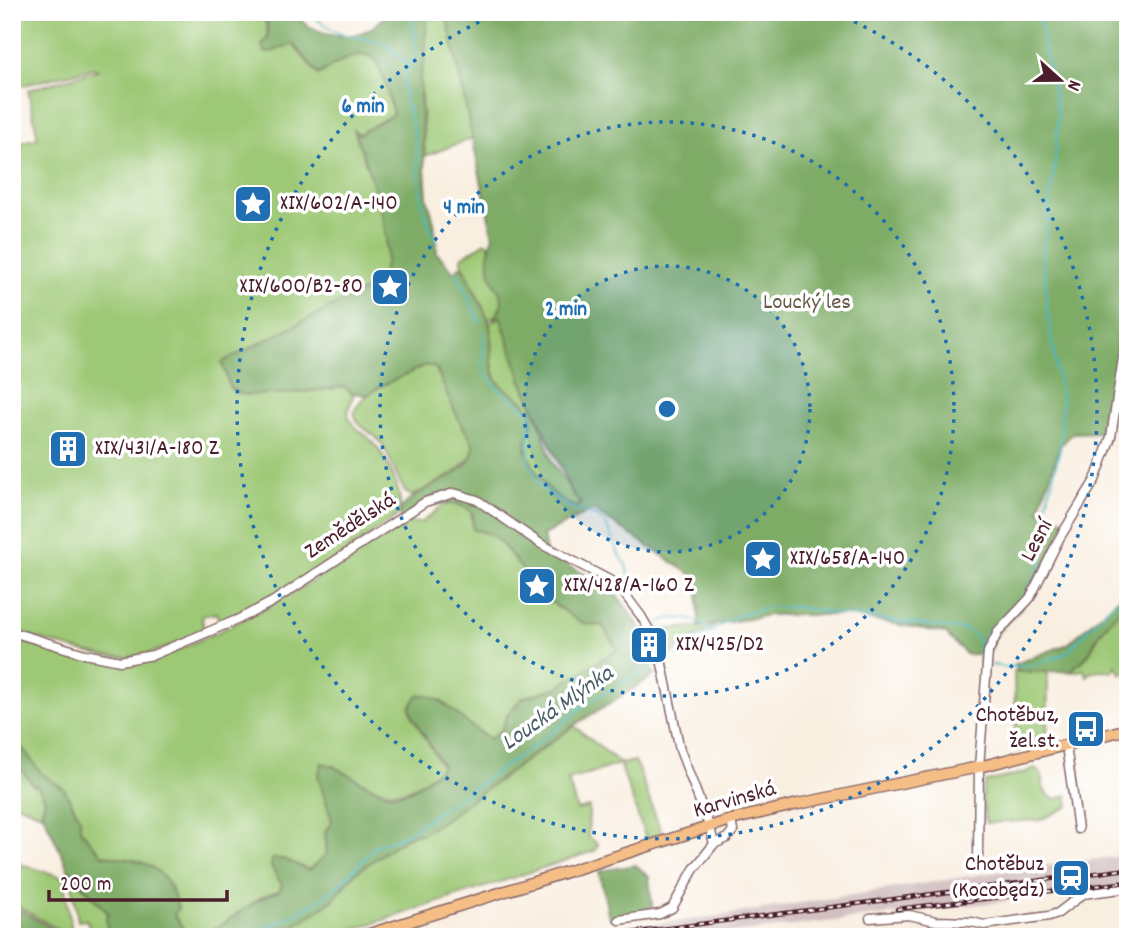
<svg xmlns="http://www.w3.org/2000/svg" width="1140" height="949" viewBox="0 0 1140 949" font-family="Dekko,sans-serif">
<style>
.industrial{fill:#d2bfc0}
.green{fill:#9dc875;stroke:#747450;stroke-width:2}
.forest{fill:#7eac66;stroke:#646648;stroke-width:2}
.lines{fill:none;stroke-linecap:round;stroke-linejoin:round}
.stream{stroke:#48b8bf;stroke-width:2}
.minor-casing{stroke:#87686b;stroke-width:11}
.major-casing{stroke:#87686b;stroke-width:13}
.minor{stroke:#fff;stroke-width:8}
.major{stroke:#f6be87;stroke-width:10}
.rail-casing{stroke:#4a1f2b;stroke-width:4.5}
.rail{stroke:#fff;stroke-width:2;stroke-dasharray:5;stroke-linecap:butt}
.ring{fill:none;stroke:#1f6fb2;stroke-width:3.5;stroke-dasharray:3.5 7}
.labels{text-anchor:middle;dominant-baseline:central;stroke-width:7;stroke-linejoin:round;paint-order:stroke}
.poi-label{font-size:23px;fill:#4a1f2b;stroke:#fff;text-anchor:start}
.park-label{font-size:23px;fill:#675a45;stroke:#fff}
.street-label{font-size:23px;fill:#4a1f2b;stroke:#fff}
.water-label{font-size:24px;font-style:italic;fill:#495c66;stroke:#fff}
.centre{fill:#1f6fb2;stroke:#fff;stroke-width:3.5}
.ring-label{font-size:21px;text-anchor:middle;font-weight:bold;fill:#1f6fb2;stroke:#fff;stroke-width:7;stroke-linejoin:round;paint-order:stroke}
</style>
<rect width="100%" height="100%" fill="#fff"/>
<filter id="ink" filterUnits="userSpaceOnUse"><feTurbulence type="fractalNoise" baseFrequency=".0143" numOctaves="2"/><feDisplacementMap in="SourceGraphic" scale="14" xChannelSelector="R" yChannelSelector="G"/><feConvolveMatrix kernelMatrix="1 2 1 2 8 2 1 2 1" color-interpolation-filters="sRGB"/></filter>
<filter id="wash" filterUnits="userSpaceOnUse"><feTurbulence type="fractalNoise" baseFrequency=".00686" numOctaves="4" result="noise"/><feDisplacementMap in="SourceGraphic" scale="28" xChannelSelector="R" yChannelSelector="G"/><feGaussianBlur stdDeviation="1.57" result="paint"/><feColorMatrix in="noise" values="0 0 0 0 0 0 0 0 0 0 0 0 0 0 0 0 0 1.4 0 .05"/><feComposite in="paint" operator="in"/></filter>
<g filter="url(#wash)">
<rect width="100%" height="100%" fill="#f9efe1"/>
<path class="industrial" d="M1128,855V887L699,937H557L719,916L983,874Z"/>
<path class="green" d="M12,12H260C269,26 269,35 264,51L268,53L293,44L318,75C334,66 355,49 374,57L384,78L393,114L359,134L355,132C368,172 404,248 377,284L285,332L240,394L294,393L344,387L352,393L353,396C351,404 346,411 349,418C353,428 366,434 373,442C388,460 403,491 400,514L315,574L219,626L217,613L202,616L204,633C181,642 156,654 131,657C98,660 45,640 12,631V145L38,138L28,90L98,70L94,68L12,88Z
M427,12H446L473,138L425,156L420,78L425,56Z
M486,242L489,244C490,253 489,263 491,272C494,290 517,305 488,320L461,260L462,257Z
M500,315L520,374L541,427L552,463L580,503L579,507C551,503 533,471 526,447C526,436 534,428 531,416C528,398 507,394 498,382C490,370 490,337 490,323Z
M426,365L436,368L460,422L473,443V452L471,457L455,473L413,496L405,492C396,476 391,458 381,443C375,433 358,428 355,416C349,395 411,372 426,365Z
M455,503C475,510 471,511 473,530C500,530 510,558 528,576C532,583 528,591 533,598L552,602L558,608L602,625L618,650L556,688L522,698L507,715L502,729L490,739L454,714L440,700L412,715L442,767C398,807 380,793 333,766L327,804L332,821L325,833L327,851L326,855L309,870L283,859L271,866L282,885L279,891C272,893 264,895 258,899C236,914 217,937 189,937C183,931 176,922 174,914C172,907 175,898 173,892C164,865 126,858 102,855L83,833L80,828V818L64,789L42,774L22,748L12,743V639C51,649 96,667 137,662C160,660 181,648 202,639C271,609 333,570 395,527L406,522L421,523L442,506Z
M1128,604V673H1120L1116,666L1112,672C1103,669 1094,668 1087,676L1084,670L1072,672L1076,665C1091,659 1093,642 1103,629C1110,620 1119,611 1128,604Z
M718,624L648,665L636,648L642,630L699,627Z
M1014,671L1048,672L1047,744L1016,751Z
M574,726L621,764L635,761L662,834L646,839L620,764L568,780L577,810L589,807L588,837L598,844L595,851L331,937H269L278,928L296,925L333,900L355,873L404,839L414,834H422L441,822Z
M12,756L34,786L37,784L45,799L41,814L12,802Z
M1035,768L1041,774C1043,786 1042,795 1056,799L1067,795L1069,806L1041,820L986,823L982,797L985,782L1024,773Z
M13,862L63,877L72,932L70,936L12,903Z
M67,870L109,914L106,916L108,937H91L87,920L78,921L71,879Z"/>
<path class="forest" d="M260,12C268,12 286,9 293,13C298,16 303,23 310,27C337,41 370,39 387,12H427L425,56L420,78V97L427,197L434,222L437,253L454,272L461,266L464,268C472,287 482,304 489,322C495,340 487,363 497,380C503,392 525,396 531,413C535,425 527,434 526,444C524,465 558,505 578,507L580,503L573,495L522,381L500,316L495,320L494,317C510,299 498,293 491,276C488,266 488,245 493,237L446,12H1128V345L1123,350L1102,432L1073,433L1060,446L1039,510L1066,520L1030,598L998,632L988,652L967,655L945,633L845,615H770L699,627L698,579L593,510L543,535L546,552L570,567L612,588L642,630L636,648L655,675L568,729L441,822L422,834H414L404,839L355,873L333,900L296,925L278,928L269,937H202C229,922 251,900 279,891L282,885L271,866L272,859H283L309,870L326,855L327,851L325,833L332,821L318,776L322,763C348,768 381,803 409,791C421,785 430,775 441,769L442,765L412,715L410,707L418,695C441,690 469,731 490,739L502,729L507,715L522,698L556,688L617,650L602,625C580,628 570,614 553,603C547,600 537,602 532,597C528,592 531,582 528,576C509,557 502,531 473,530V514C464,501 438,500 424,507C418,511 412,518 406,522L400,514C404,487 484,477 472,442C470,436 464,429 461,423C451,406 444,387 436,368L426,365L379,387L368,395L352,393L344,387L294,393L249,395L240,394L230,388L222,362L377,284C404,248 367,170 354,130L359,134L393,114L384,78L374,57C355,49 335,65 318,74L293,44L268,53L264,51L262,45L268,37L267,23Z
M1128,590V604C1119,611 1110,620 1103,629C1092,642 1091,658 1076,665L1072,671L1017,672L1015,664L1068,644Z
M12,743L22,748L42,774L64,789L80,818V828L83,833L102,855C144,860 165,863 178,908L174,915L189,937H108L106,916L109,914L69,870L42,812L45,799L37,785L34,786L12,756Z
M636,865L649,877L653,913L609,918L599,871Z
M12,906L67,937H12Z"/>
<g class="lines">
<path class="stream" d="M311,12L318,20L340,34L382,42L409,65
M411,12L417,54C410,63 404,71 403,83C403,100 410,115 414,131C421,169 416,210 438,243
M456,271L480,323
M484,332L483,370L494,385L531,413L528,459L541,488L571,507L598,517L606,524L616,549L626,565L638,606
M649,622L652,626C656,625 659,623 662,621C677,614 701,620 712,632
M979,650L985,634L1021,601L1039,568L1044,550L1045,509L1061,445L1062,401L1047,312L1043,252L1056,154L1058,113L1044,45L1043,32L1036,12
M664,659L737,616L768,607H799L837,614L967,630L978,639L979,660L982,664
M991,665L1005,667L1034,665L1066,653L1109,607L1128,594
M242,937L282,921L317,902L340,884L377,845L403,836L544,739L584,705L659,662"/>
</g>
</g>
<g filter="url(#ink)">
<g class="lines">
<defs>
<path id="minor" d="M12,632L85,654L120,661L153,655L239,619L272,602L425,502L454,493L477,500L541,544L617,584L641,616L658,645L680,750L710,828L714,844L694,869L672,908L660,914L619,920
M1066,746L1078,829
M714,844L727,838L733,831L731,820
M978,857L979,767L988,652L998,632L1030,598L1059,539L1095,480L1111,437L1128,325
M870,918L909,915L936,921L972,922L984,925L1049,916L1058,913L1083,894L1128,888"/>
<path id="major" d="M360,937L731,820L798,804L979,767L1128,729"/>
</defs>
<use href="#minor" class="minor-casing"/>
<use href="#major" class="major-casing"/>
<use href="#minor" class="minor"/>
<use href="#major" class="major"/>
<defs>
<path id="rail" d="M897,909L1128,882
M599,937L1128,869"/>
</defs>
<use href="#rail" class="rail-casing"/>
<use href="#rail" class="rail"/>
</g>
</g>
<circle cx="667" cy="409" r="143" fill="#1f6fb2" fill-opacity=".12"/>
<g class="ring">
<circle cx="667" cy="409" r="143"/>
<circle cx="667" cy="409" r="287"/>
<path d="M835 13A430 430 0 1 1 499 13"/>
</g>
<defs>
<symbol id="sight-square" viewBox="-11 -11 22 22"><rect x="-9" y="-9" width="18" height="18" rx="4" fill="#1f6fb2" stroke="#fff"/><path d="M0-6L1.8-2.2L6-1.7L2.9 1.2L3.7 5.4L0 3.3L-3.7 5.4L-2.9 1.2L-6-1.7L-1.8-2.2Z" fill="#fff"/></symbol>
<symbol id="building-square" viewBox="-11 -11 22 22"><rect x="-9" y="-9" width="18" height="18" rx="4" fill="#1f6fb2" stroke="#fff"/><path d="M-4-6H4V6H1V3H-1V6H-4ZM-2.5-4.3h1.7v1.8h-1.7ZM.8-4.3h1.7v1.8H.8ZM-2.5-1h1.7V.8h-1.7ZM.8-1h1.7V.8H.8Z" fill="#fff"/></symbol>
<symbol id="bus-square" viewBox="-11 -11 22 22"><rect x="-9" y="-9" width="18" height="18" rx="4" fill="#1f6fb2" stroke="#fff"/><path d="M-5-6H5V4H4V6H2V4H-2V6H-4V4H-5ZM-3.5-4V0h7V-4ZM-3.5 1.2v1.5H-2V1.2ZM2 1.2v1.5H3.5V1.2Z" fill="#fff"/></symbol>
<symbol id="station-square" viewBox="-11 -11 22 22"><rect x="-9" y="-9" width="18" height="18" rx="4" fill="#1f6fb2" stroke="#fff"/><path d="M-3-6H3Q5-6 5-4V2Q5 4 3 4L4.5 6H3L1.5 4h-3L-3 6H-4.5L-3 4Q-5 4-5 2V-4Q-5-6-3-6ZM-3.5-4v3h7v-3ZM-3.5 1v1.5H-2V1ZM2 1v1.5H3.5V1Z" fill="#fff"/></symbol>
</defs>
<g fill-rule="evenodd">
<use href="#sight-square" x="231" y="182" width="44" height="44"/>
<use href="#sight-square" x="368" y="265" width="44" height="44"/>
<use href="#building-square" x="46" y="427" width="44" height="44"/>
<use href="#sight-square" x="741" y="537" width="44" height="44"/>
<use href="#sight-square" x="515" y="564" width="44" height="44"/>
<use href="#building-square" x="627" y="623" width="44" height="44"/>
<use href="#bus-square" x="1064" y="707" width="44" height="44"/>
<use href="#station-square" x="1049" y="856" width="44" height="44"/>
</g>
<g class="labels">
<g class="poi-label">
<text x="280" y="204">XIX/602/A-140</text>
<text x="363" y="287" text-anchor="end">XIX/600/B2-80</text>
<text x="95" y="449">XIX/431/A-180 Z</text>
<text x="790" y="559">XIX/658/A-140</text>
<text x="564" y="586">XIX/428/A-160 Z</text>
<text x="676" y="645">XIX/425/D2</text>
<text x="1059" y="716" text-anchor="end">Chotěbuz,<tspan x="1059" dy="26">žel.st.</tspan></text>
<text x="1044" y="865" text-anchor="end">Chotěbuz<tspan x="1044" dy="26">(Kocobędz)</tspan></text>
</g>
<g class="park-label">
<text x="807" y="303">Loucký les</text>
</g>
<g class="street-label">
<text transform="translate(351 527) rotate(-33)">Zemědělská</text>
<text transform="translate(1038 541) rotate(-62)">Lesní</text>
<text transform="translate(735 801) rotate(-16)">Karvinská</text>
</g>
<g class="water-label">
<text transform="translate(558 709) rotate(-35)">Loucká Mlýnka</text>
</g>
</g>
<circle cx="667" cy="409" r="10" class="centre"/>
<g class="ring-label">
<text x="363" y="112">6 min</text>
<text x="464" y="213">4 min</text>
<text x="566" y="315">2 min</text>
</g>
<rect width="1140" height="949" fill="none" stroke="#fff" stroke-width="42"/>
<g transform="translate(1060 80) rotate(111)" stroke="#ffffff" stroke-width="5" paint-order="stroke">
<path d="M0-5L12 26L0 18L-12 26Z" fill="#4a1f2b"/>
<text y="-10" font-size="19" font-weight="bold" text-anchor="middle" fill="#4a1f2b">N</text>
</g>
<path d="M49 890v10h178v-10" fill="none" stroke="#4a1f2b" stroke-width="3.5"/>
<text x="60" y="890" font-size="21" fill="#4a1f2b" stroke="#ffffff" stroke-width="5" paint-order="stroke">200 m</text>
</svg>
